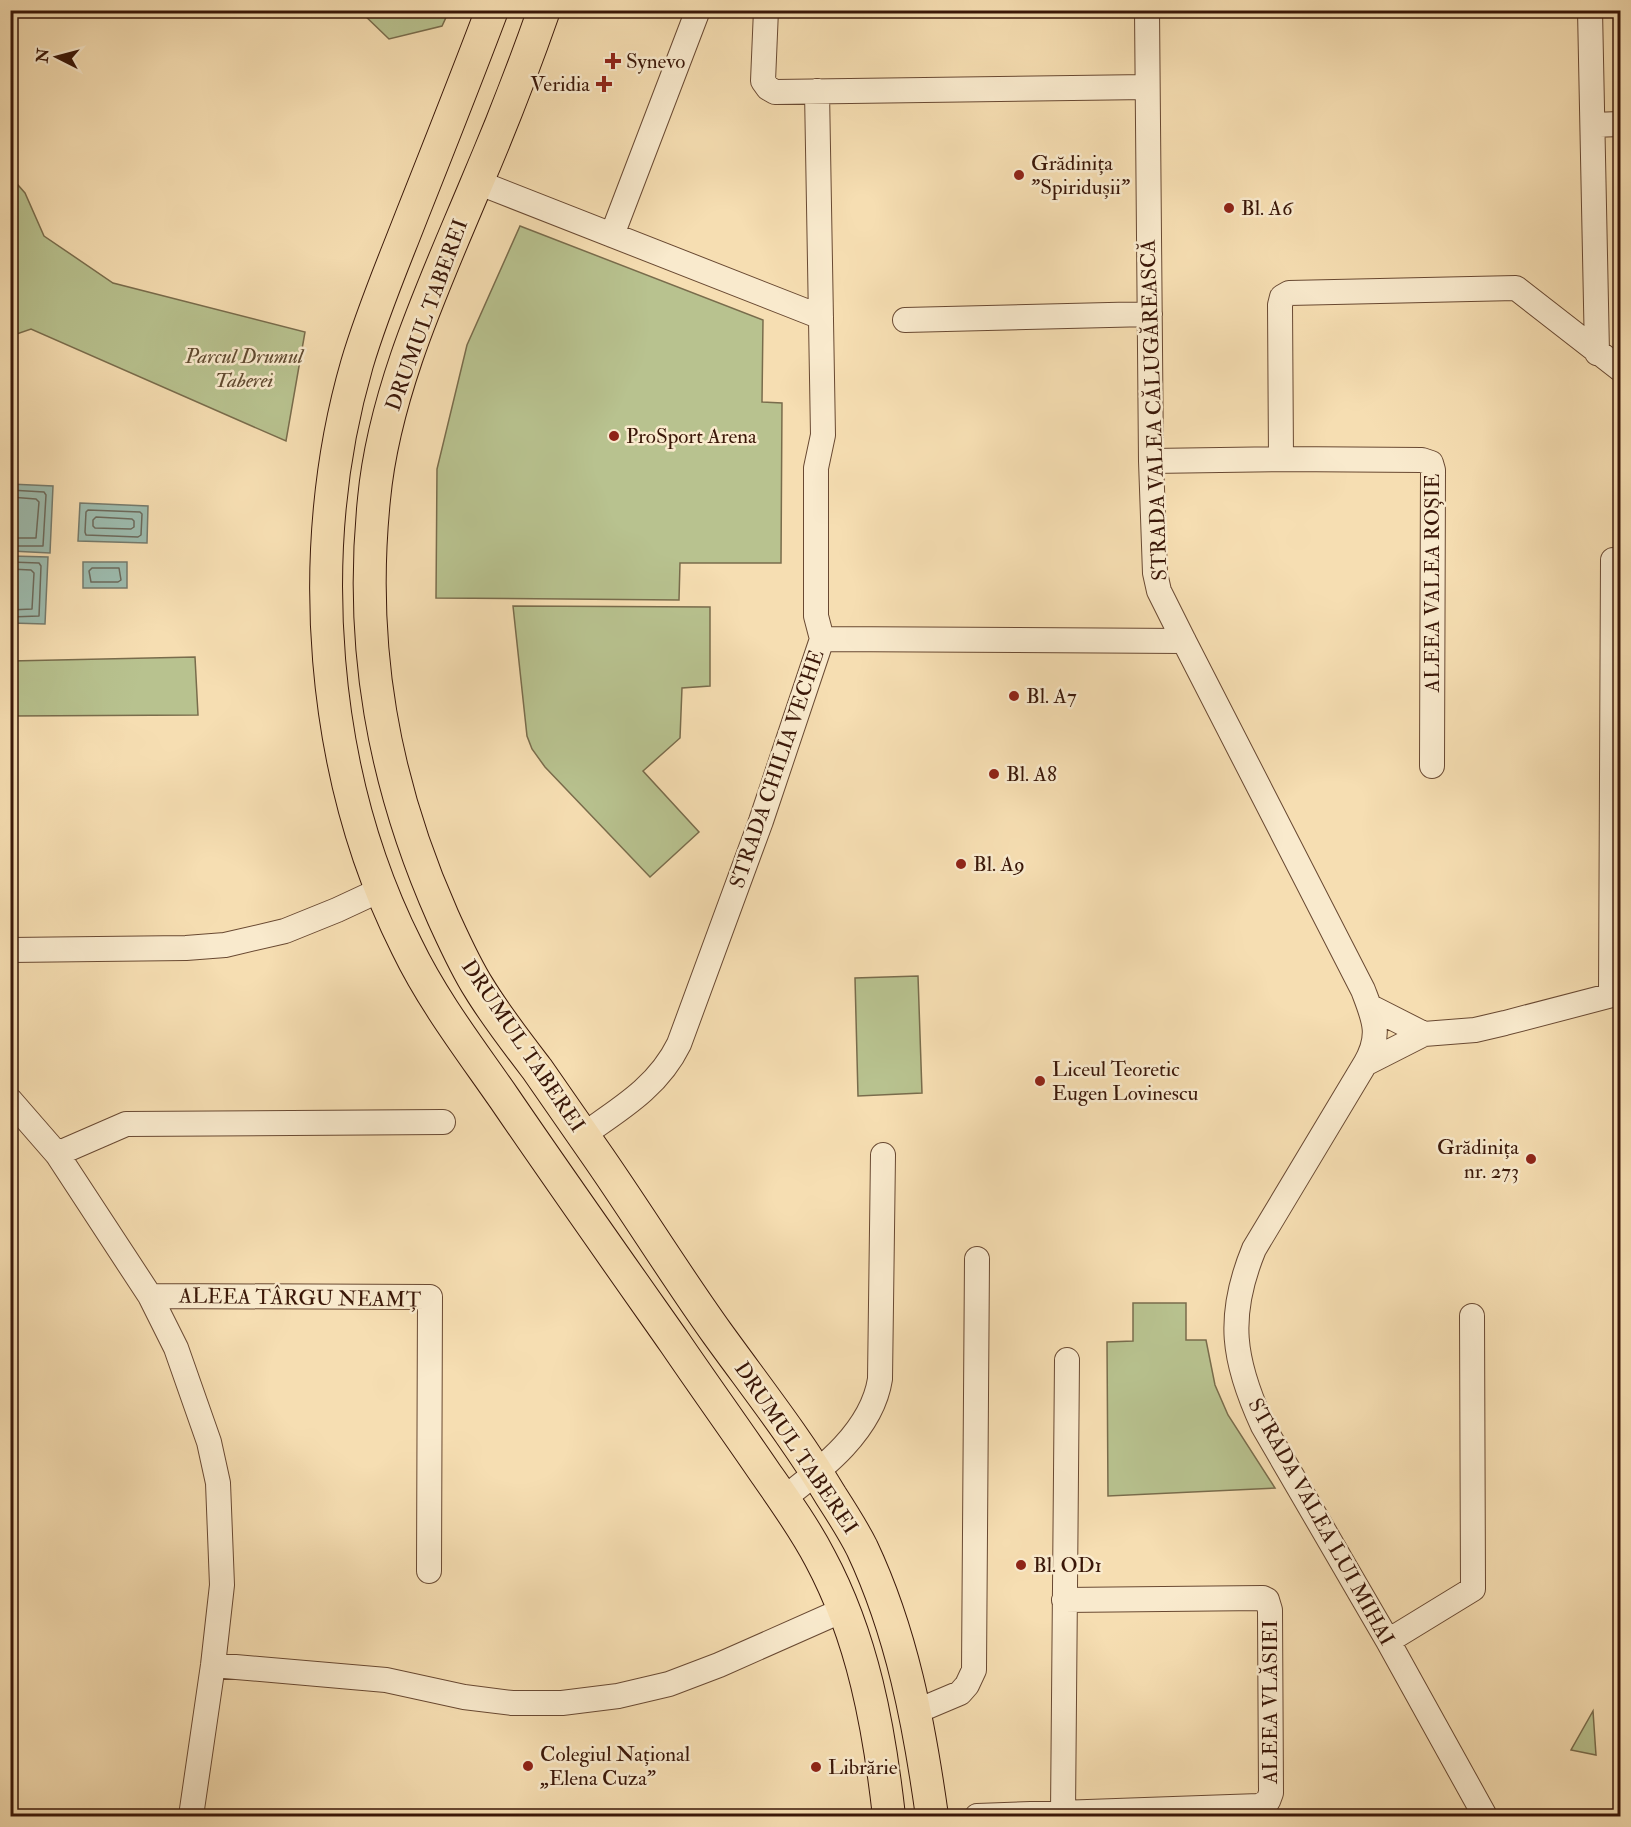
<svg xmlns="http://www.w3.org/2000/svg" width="1631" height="1827" viewBox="0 0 1631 1827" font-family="'IM FELL Double Pica',serif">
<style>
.green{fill:#b8c28f;stroke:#796c4c;stroke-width:1.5}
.water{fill:#9dbcaf;stroke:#757a6c;stroke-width:1.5}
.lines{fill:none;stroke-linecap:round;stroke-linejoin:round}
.shore{stroke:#6c6a5c;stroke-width:1.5}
.minor-casing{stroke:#694932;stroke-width:26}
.major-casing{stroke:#3a1708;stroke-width:34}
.minor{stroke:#f9eacd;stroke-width:24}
.major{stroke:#f6deb2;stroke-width:32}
.poi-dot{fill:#8f2418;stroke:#f9eacd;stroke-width:2}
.labels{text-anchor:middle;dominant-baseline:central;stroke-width:5;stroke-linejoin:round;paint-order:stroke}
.poi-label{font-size:21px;fill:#3a1708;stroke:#f9eacd;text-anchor:start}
.street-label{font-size:21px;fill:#3a1708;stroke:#f9eacd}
.park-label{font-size:21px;font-style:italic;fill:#604a30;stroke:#f9eacd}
</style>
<rect width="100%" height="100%" fill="#f6deb2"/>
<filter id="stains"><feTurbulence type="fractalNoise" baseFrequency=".00333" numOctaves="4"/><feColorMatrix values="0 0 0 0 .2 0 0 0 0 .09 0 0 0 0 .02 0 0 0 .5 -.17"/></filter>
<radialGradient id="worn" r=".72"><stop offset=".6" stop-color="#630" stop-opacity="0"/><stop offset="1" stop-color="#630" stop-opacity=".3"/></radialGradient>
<path class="green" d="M360,11H449L442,26L389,39Z
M11,177L25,193L44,236L113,283L305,332L286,441L31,329L11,336Z
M520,226L763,320L762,402L782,403L781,563H680L679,600L436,598L437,469L467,345Z
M513,606L710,607V686L682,688L680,738L643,771L699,832L650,877L545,767L532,749L527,736Z
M195,657L198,715L11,716V661Z
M918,976L922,1093L858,1096L855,978Z
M1133,1303H1186V1340H1206L1215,1385L1228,1415L1275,1488L1108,1496L1107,1342L1133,1341Z
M1593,1711L1596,1755L1571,1750Z"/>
<path class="water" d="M10,484L53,486L50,553L11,551Z
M80,503L148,506L147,543L78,541Z
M11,556L48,557L45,624L11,623Z
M83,562H127V588H83Z"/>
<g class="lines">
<path class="shore" d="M10,490L44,492L46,495L43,546H10
M10,497L36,499L39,502L36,538H10
M88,510L140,512L142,514L141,535L138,537L86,535L85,532L86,512Z
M96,517L132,519L134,521V527L131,529L95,528L93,526V520Z
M10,562L39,563L41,566L39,616L10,617
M92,568H119L121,580L118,582H91L89,571Z
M10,569L31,570L34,573L32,609L10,610"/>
<defs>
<path id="minor" d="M766,10L763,81L768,88L775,92L1147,87
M1147,10L1151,461L1155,573L1159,591L1184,641L1363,990C1374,1019 1382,1035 1365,1064
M1590,10L1597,353
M817,91L823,435L816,468V616L822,639
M1593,125L1620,124
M477,182L821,317
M612,235L698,10
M905,320L1150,314
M1281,459L1280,305L1282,297L1289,293L1516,288L1620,369
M1151,461L1281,459L1422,460L1431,463L1433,470L1432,766
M822,639L1184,641
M10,950L186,948L225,945L285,931L337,910L380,890
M1611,995L1613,560H1620
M1369,1006L1424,1034
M10,1100L57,1154L150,1296L176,1348L209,1442L218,1483L222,1585L213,1665L191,1816
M583,1135C620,1109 658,1087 679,1044L761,821L822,639
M57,1154L126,1124L443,1122
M150,1296L430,1297L429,1571
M783,1499C822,1469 872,1431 880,1379L883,1155
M1388,1641L1473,1589L1472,1316
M213,1665L386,1680L464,1697L512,1703H562L618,1696L669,1684L719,1665L843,1610
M915,1712L960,1693L967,1685L974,1670L977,1259
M1063,1813L1067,1360
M977,1816L1259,1806L1268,1801L1271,1793L1270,1610L1267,1600L1263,1598L1064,1600
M1485,1816L1388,1641L1263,1426C1233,1361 1226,1317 1254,1249L1365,1064L1424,1034L1475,1030L1505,1023L1620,993"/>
<path id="major" d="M492,10C466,79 439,147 412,215C393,264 372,313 357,364C303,550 320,774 407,947C433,1001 470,1049 504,1098C560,1180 618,1262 675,1343C705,1387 736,1430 766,1474C785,1501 805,1529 820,1558C863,1638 879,1727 889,1816
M544,10C523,70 500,129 475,187C434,285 384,392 374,499C359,646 383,782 443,917C454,941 465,966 479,988C496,1016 517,1043 537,1069C556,1096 575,1124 594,1151C636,1211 674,1273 717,1333C756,1387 797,1439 831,1496C842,1513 853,1530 862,1548C902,1633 919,1723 932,1816"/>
</defs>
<use href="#minor" class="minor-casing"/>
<use href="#major" class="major-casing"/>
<use href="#minor" class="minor"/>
<use href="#major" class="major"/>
</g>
<g class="poi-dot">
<path d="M610 52h6v6h6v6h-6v6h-6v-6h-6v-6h6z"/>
<path d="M601 75h6v6h6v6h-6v6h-6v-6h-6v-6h6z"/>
<circle cx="1019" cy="175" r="6"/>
<circle cx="1229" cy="208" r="6"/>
<circle cx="614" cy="436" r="6"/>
<circle cx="1014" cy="696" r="6"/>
<circle cx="994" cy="774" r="6"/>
<circle cx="961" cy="864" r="6"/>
<circle cx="1040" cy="1081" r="6"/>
<circle cx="1531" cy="1159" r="6"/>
<circle cx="1021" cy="1565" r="6"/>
<circle cx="528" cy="1766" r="6"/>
<circle cx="816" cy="1767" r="6"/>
</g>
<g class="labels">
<g class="poi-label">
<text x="626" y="61">Synevo</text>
<text x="590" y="84" text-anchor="end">Veridia</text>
<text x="1031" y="163">Grădiniţa<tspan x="1031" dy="24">"Spiridușii"</tspan></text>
<text x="1241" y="208">Bl. A6</text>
<text x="626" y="436">ProSport Arena</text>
<text x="1026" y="696">Bl. A7</text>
<text x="1006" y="774">Bl. A8</text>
<text x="973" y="864">Bl. A9</text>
<text x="1052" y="1069">Liceul Teoretic<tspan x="1052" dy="24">Eugen Lovinescu</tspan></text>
<text x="1519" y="1147" text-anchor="end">Grădinița<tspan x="1519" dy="24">nr. 273</tspan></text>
<text x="1033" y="1565">Bl. OD1</text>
<text x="540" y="1754">Colegiul Național<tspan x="540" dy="24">„Elena Cuza”</tspan></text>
<text x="828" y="1767">Librărie</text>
</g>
<g class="street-label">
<text transform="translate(427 315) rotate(-70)">DRUMUL TABEREI</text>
<text transform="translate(1154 410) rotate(-92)">STRADA VALEA CĂLUGĂREASCĂ</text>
<text transform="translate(1432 583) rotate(-90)">ALEEA VALEA ROȘIE</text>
<text transform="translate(777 769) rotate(-71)">STRADA CHILIA VECHE</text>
<text transform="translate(523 1046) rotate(56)">DRUMUL TABEREI</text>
<text transform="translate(300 1298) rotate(1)">ALEEA TÂRGU NEAMȚ</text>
<text transform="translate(796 1448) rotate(56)">DRUMUL TABEREI</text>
<text transform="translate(1321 1522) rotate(61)">STRADA VALEA LUI MIHAI</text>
<text transform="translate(1270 1702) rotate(-90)">ALEEA VLĂSIEI</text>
</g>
<g class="park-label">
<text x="244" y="356">Parcul Drumul<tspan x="244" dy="24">Taberei</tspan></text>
</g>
</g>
<rect width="1631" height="1827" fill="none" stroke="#f6deb2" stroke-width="36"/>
<rect x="12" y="12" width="1607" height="1803" fill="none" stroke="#3a1708" stroke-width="3"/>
<rect x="18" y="18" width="1595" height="1791" fill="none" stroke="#3a1708" stroke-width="1.5"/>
<g transform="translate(57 57) rotate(276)" stroke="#f9eacd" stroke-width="4.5" paint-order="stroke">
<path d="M0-4.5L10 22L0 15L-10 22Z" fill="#3a1708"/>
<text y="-9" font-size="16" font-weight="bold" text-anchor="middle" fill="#3a1708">N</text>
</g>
<rect width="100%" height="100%" filter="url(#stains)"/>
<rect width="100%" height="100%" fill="url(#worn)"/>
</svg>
